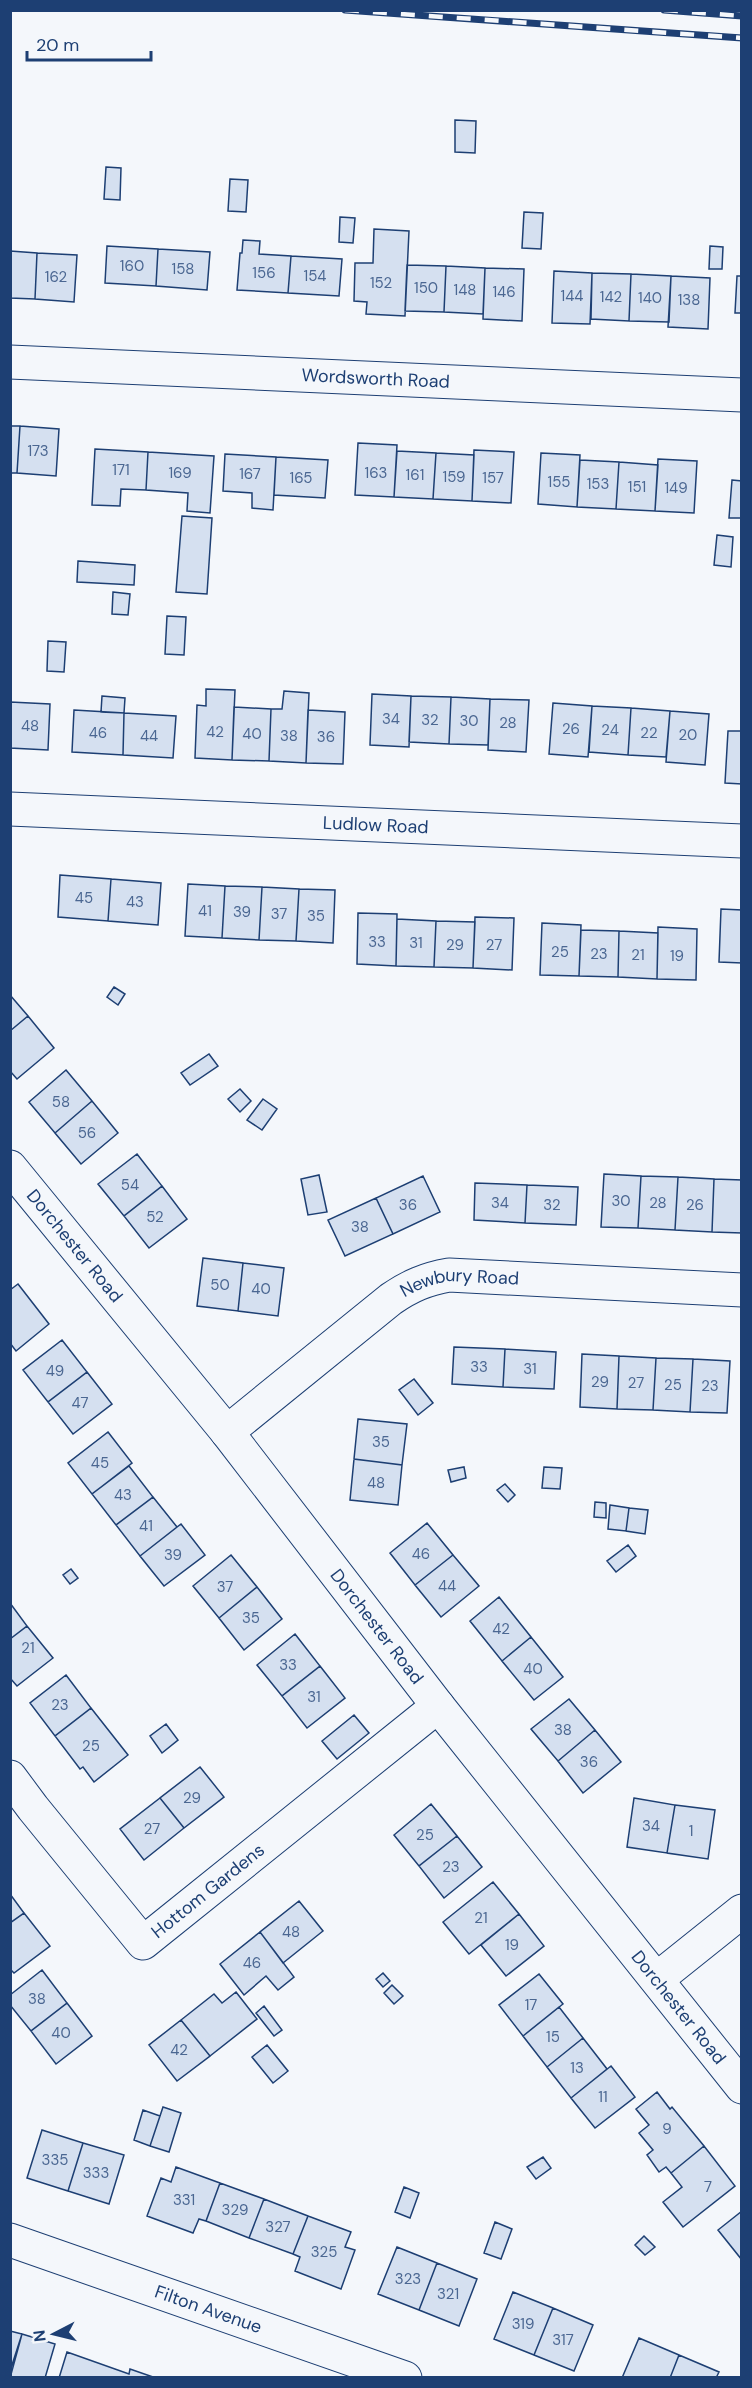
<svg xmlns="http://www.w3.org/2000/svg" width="752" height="2388" viewBox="0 0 752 2388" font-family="'DM Sans',sans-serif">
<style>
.building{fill:#d5e0f0;stroke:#1d3f73;stroke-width:1.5}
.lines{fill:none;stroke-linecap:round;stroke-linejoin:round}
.minor-casing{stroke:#1d3f73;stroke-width:35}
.tertiary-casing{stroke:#1d3f73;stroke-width:35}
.minor{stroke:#f4f7fb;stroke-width:33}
.tertiary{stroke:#f4f7fb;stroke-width:33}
.rail-casing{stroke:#1d3f73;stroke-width:7}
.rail{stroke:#f4f7fb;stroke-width:4.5;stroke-dasharray:14;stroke-linecap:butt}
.labels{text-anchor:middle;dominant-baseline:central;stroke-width:4.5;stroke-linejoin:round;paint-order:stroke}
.number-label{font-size:15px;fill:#4b6792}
.street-label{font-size:18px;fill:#1d3f73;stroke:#f4f7fb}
</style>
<rect width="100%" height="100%" fill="#f4f7fb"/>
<path class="building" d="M455,120L476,121L475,153L455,152Z
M106,167L121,168L120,200L104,199Z
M230,179L248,180L246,212L228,211Z
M524,212L543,213L541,249L522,248Z
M340,217L355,218L353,243L339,242Z
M374,229L409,231L405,316L366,314L367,302L354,301L355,263H373Z
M243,240L260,241L259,254L291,256L288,293L237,290L240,253H242Z
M107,246L158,249L156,286L105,283Z
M710,246L723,247L722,269H709Z
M158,249L210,252L207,290L156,286Z
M10,251L37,253L35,299L10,298Z
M37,253L77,255L74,302L35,299Z
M291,256L342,259L339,296L288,293Z
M407,265L446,266L444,312L405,311Z
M446,266L485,268L483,314L444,312Z
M485,268L524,269L522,321L483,319Z
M554,271L592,273L590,324L552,323Z
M592,273L631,274L629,321L591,319Z
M631,274L671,276L669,322L629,321Z
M671,276L710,278L708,329L668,327Z
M737,276H742V313H735Z
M10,426H20L17,473H10Z
M20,426L59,429L56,476L17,473Z
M358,443L397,445L394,497L355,495Z
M95,449L148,452L146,490L121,489L120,506L92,505Z
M474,450L514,452L511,503L472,501Z
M397,451L436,453L433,499L394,497Z
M148,452L214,456L210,513L187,511L188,493L146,490Z
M436,453L474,455L472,501L433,499Z
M541,453L580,455L577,507L538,504Z
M225,454L276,457L273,510L252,508V493L223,491Z
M276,457L328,460L325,498L274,495Z
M658,459L697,461L694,513L655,511Z
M580,460L619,462L616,509L577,507Z
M619,462L658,465L655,511L616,509Z
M732,480L742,481V518H729Z
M182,516L212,518L207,594L176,592Z
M717,535L733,537L731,567L714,565Z
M78,561L135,565L134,585L77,582Z
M113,592L130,594L128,615L112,614Z
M167,616L186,617L184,655L165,654Z
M48,641L66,642L64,672L47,671Z
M206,689L235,690L232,760L195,758L197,705L206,706Z
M284,691L309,693L306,763L269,761L271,709H282Z
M372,694L411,696L409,747L370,745Z
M102,696L125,698L124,713L101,712Z
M411,696L451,697L449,744L409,742Z
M451,697L490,699L488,745L449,744Z
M490,699L529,700L526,752L488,750Z
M10,702L50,704L48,750L10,748Z
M553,703L592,706L588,757L549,754Z
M592,706L631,708L628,755L589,752Z
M234,707L271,709L269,761L232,760Z
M631,708L670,711L666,757L628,755Z
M74,710L124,713L123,755L72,752Z
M308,710L345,712L343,764L306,763Z
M670,711L709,714L705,765L666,762Z
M124,713L176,716L173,758L123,755Z
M728,731H742V784L725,783Z
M60,875L111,879L108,921L58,917Z
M111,879L161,883L158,925L108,921Z
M188,884L225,886L222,938L185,936Z
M225,886L262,887L259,940L222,938Z
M262,887L299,889L296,941L259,940Z
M299,889L335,890L333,943L296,941Z
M721,909L742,910V963L719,962Z
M358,913L397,914L396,966L357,964Z
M475,917L514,918L512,970L473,968Z
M397,919L436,921L434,967L396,966Z
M436,921L475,922L473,968L434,967Z
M542,923L581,925L579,976L540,975Z
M658,927L697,929L696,980L657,979Z
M581,930L619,931L618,977L579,976Z
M619,931L658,933L657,979L618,977Z
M114,987L125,994L118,1005L107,997Z
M10,995L28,1016L10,1031Z
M28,1016L54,1048L17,1079L10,1071V1031Z
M209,1054L218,1066L190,1085L181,1073Z
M66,1070L92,1101L55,1133L29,1102Z
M240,1089L251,1101L240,1112L228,1099Z
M263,1099L277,1109L262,1130L247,1120Z
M92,1101L118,1133L81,1164L55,1133Z
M137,1154L162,1186L124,1216L98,1184Z
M604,1174L641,1176L638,1228L601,1227Z
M319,1175L327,1212L308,1215L301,1179Z
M423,1176L440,1212L393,1234L376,1198Z
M641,1176L678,1177L675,1230L638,1228Z
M678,1177L714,1179L712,1232L675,1230Z
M714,1179L742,1180V1233L712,1232Z
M475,1183L527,1185L525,1223L474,1220Z
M527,1185L578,1187L576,1225L525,1223Z
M162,1186L187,1219L149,1248L124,1216Z
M376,1198L393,1234L345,1256L328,1220Z
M203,1258L243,1263L238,1311L197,1306Z
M243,1263L284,1268L278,1316L238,1311Z
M18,1284L49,1324L16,1351L10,1343V1290Z
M62,1340L87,1372L48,1402L23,1370Z
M454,1347L505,1349L503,1387L452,1384Z
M505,1349L556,1352L554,1389L503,1387Z
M582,1354L619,1356L617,1409L580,1407Z
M619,1356L656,1358L653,1410L617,1409Z
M656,1358L693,1359L690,1412L653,1410Z
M693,1359L730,1361L727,1413L690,1412Z
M87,1372L112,1404L73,1434L48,1402Z
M414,1379L433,1403L418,1415L399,1390Z
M358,1419L407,1424L402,1465L354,1459Z
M108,1432L132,1463L92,1494L68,1463Z
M354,1459L402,1465L398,1505L350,1500Z
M129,1466L153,1497L116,1525L92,1494Z
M464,1467L466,1478L451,1482L448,1470Z
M544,1467L562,1468L560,1489L542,1488Z
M505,1484L515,1495L508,1502L497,1490Z
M153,1497L177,1527L140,1556L116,1525Z
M595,1502L606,1503V1518L594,1517Z
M610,1505L629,1508L626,1531L608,1529Z
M629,1508L648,1510L645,1534L626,1531Z
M427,1523L453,1555L415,1585L390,1553Z
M181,1524L205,1555L164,1586L140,1556Z
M628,1545L636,1556L616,1572L607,1561Z
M231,1555L257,1587L219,1618L193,1586Z
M453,1555L479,1586L441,1617L415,1585Z
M71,1569L78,1578L70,1584L63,1575Z
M257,1587L282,1619L244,1650L219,1618Z
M499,1597L531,1637L502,1661L470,1621Z
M10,1603L27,1626L10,1639Z
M27,1626L53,1658L17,1686L10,1678V1639Z
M295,1634L320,1666L282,1696L257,1665Z
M531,1637L563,1677L534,1700L502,1661Z
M320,1666L345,1698L307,1728L282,1696Z
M66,1675L91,1708L55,1736L30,1703Z
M569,1699L595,1730L558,1761L531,1729Z
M91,1708L128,1755L94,1782L83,1767L80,1769L55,1736Z
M354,1715L369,1733L337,1759L322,1741Z
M166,1724L178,1740L162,1753L150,1736Z
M595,1730L621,1762L583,1793L558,1761Z
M200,1767L224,1797L184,1828L160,1798Z
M160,1798L184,1828L144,1860L120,1829Z
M634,1798L675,1805L667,1853L627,1847Z
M431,1804L457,1836L419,1866L394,1835Z
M675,1805L715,1810L708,1859L667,1853Z
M457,1836L482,1867L444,1898L419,1866Z
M493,1882L519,1914L469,1954L443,1922Z
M10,1894L24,1913L10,1923Z
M299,1901L323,1931L283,1963L260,1932Z
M24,1913L50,1946L14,1973L10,1969V1923Z
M519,1914L544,1946L506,1976L481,1945Z
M260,1932L294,1977L278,1990L266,1976L244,1995L220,1964Z
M42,1970L67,2003L31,2031L10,2005V1995Z
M383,1973L390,1981L383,1987L376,1979Z
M539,1974L563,2004L523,2036L499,2005Z
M392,1985L403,1996L394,2004L384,1993Z
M236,1992L257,2019L210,2056L181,2020L214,1994L222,2003Z
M67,2003L92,2036L56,2064L31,2031Z
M264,2006L282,2030L274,2036L256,2013Z
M559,2007L583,2038L547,2067L523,2036Z
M181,2020L210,2056L177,2081L149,2045Z
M583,2038L607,2069L571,2098L547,2067Z
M267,2045L288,2071L273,2083L252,2057Z
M611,2066L635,2097L595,2128L571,2098Z
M657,2092L670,2109L672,2107L704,2146L671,2173L666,2167L659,2172L647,2155L653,2150L639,2133L649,2125L636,2109Z
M163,2107L181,2113L169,2152L150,2146Z
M143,2110L160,2116L150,2146L134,2140Z
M42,2130L83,2143L68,2191L27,2178Z
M83,2143L124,2155L109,2204L68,2191Z
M704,2146L735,2186L683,2227L663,2202L682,2187L671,2173Z
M543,2157L551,2168L536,2179L527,2167Z
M176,2167L220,2183L206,2221L199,2219L193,2233L147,2216L161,2178L171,2182Z
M220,2183L264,2199L249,2238L206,2221Z
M404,2187L419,2193L410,2218L395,2212Z
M264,2199L308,2216L293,2254L249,2238Z
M742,2211V2260L718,2230Z
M308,2216L351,2232L345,2247L355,2250L341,2289L295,2271L300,2257L293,2254Z
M495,2222L512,2229L501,2259L484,2253Z
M644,2236L655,2247L645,2255L635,2245Z
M397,2247L437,2263L419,2310L378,2294Z
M437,2263L477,2279L459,2326L419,2310Z
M513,2292L553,2308L534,2355L494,2339Z
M553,2308L593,2325L574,2371L534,2355Z
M10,2331L22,2334L10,2371Z
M22,2334L55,2344L45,2378H10Z
M639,2338L679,2355L670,2378H622Z
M67,2352L129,2374L130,2369L153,2377L59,2378Z
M679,2355L719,2372L716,2378H670Z"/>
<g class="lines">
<defs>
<g id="minor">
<path id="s1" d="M10,362L742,395"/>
<path id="s2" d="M10,809L742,841"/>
<path id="s3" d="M10,1167L227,1432L438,1706L742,2087"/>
<path id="s4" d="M227,1432L391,1299C410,1286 426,1279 449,1275L742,1290"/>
<path id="s5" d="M10,1777L33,1808L143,1943L438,1706"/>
<path d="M657,1979L742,1911"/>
</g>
<g id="tertiary">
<path id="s6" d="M10,2240L405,2378"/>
</g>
</defs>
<use href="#minor" class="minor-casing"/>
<use href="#tertiary" class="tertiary-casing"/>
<use href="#minor" class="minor"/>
<use href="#tertiary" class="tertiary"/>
<defs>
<path id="rail" d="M345,10L742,38
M664,10L742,16"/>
</defs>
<use href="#rail" class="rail-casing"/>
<use href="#rail" class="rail"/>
</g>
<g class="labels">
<g class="number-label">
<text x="132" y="266">160</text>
<text x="183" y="269">158</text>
<text x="264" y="273">156</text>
<text x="315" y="276">154</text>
<text x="56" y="277">162</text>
<text x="381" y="283">152</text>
<text x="426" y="288">150</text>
<text x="465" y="290">148</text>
<text x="504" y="292">146</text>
<text x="572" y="296">144</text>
<text x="611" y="297">142</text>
<text x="650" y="298">140</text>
<text x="689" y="300">138</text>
<text x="38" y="451">173</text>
<text x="121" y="470">171</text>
<text x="180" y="473">169</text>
<text x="376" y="473">163</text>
<text x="250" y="474">167</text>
<text x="415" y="475">161</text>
<text x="454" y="477">159</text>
<text x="301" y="478">165</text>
<text x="493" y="478">157</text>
<text x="559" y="482">155</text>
<text x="598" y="484">153</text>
<text x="637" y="487">151</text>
<text x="676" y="488">149</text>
<text x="391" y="719">34</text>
<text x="430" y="720">32</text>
<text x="469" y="721">30</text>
<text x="508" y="723">28</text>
<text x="30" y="726">48</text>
<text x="571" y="729">26</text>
<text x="610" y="730">24</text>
<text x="215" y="732">42</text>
<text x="98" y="733">46</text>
<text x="649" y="733">22</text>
<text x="252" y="734">40</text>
<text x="688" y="735">20</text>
<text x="149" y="736">44</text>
<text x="289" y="736">38</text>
<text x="326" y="737">36</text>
<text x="84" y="898">45</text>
<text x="135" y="902">43</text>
<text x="205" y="911">41</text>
<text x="242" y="912">39</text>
<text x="279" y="914">37</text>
<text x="316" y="916">35</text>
<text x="377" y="942">33</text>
<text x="416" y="943">31</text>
<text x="455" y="945">29</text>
<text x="494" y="945">27</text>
<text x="560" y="952">25</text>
<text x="599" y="954">23</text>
<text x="638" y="955">21</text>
<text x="677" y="956">19</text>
<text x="61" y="1102">58</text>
<text x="87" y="1133">56</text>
<text x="130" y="1185">54</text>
<text x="621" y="1201">30</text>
<text x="500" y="1203">34</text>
<text x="658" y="1203">28</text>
<text x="408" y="1205">36</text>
<text x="552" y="1205">32</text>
<text x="695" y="1205">26</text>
<text x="155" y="1217">52</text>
<text x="360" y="1227">38</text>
<text x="220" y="1285">50</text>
<text x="261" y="1289">40</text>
<text x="479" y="1367">33</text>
<text x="530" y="1369">31</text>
<text x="55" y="1371">49</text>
<text x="600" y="1382">29</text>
<text x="636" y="1383">27</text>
<text x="673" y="1385">25</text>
<text x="710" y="1386">23</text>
<text x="80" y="1403">47</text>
<text x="381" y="1442">35</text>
<text x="100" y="1463">45</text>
<text x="376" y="1483">48</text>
<text x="123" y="1495">43</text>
<text x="146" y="1526">41</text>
<text x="421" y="1554">46</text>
<text x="173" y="1555">39</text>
<text x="447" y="1586">44</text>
<text x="225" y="1587">37</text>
<text x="251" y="1618">35</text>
<text x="501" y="1629">42</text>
<text x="28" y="1648">21</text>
<text x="288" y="1665">33</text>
<text x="533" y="1669">40</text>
<text x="314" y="1697">31</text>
<text x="60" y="1705">23</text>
<text x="563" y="1730">38</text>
<text x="91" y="1746">25</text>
<text x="589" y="1762">36</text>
<text x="192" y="1798">29</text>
<text x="651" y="1826">34</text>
<text x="152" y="1829">27</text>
<text x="691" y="1831">1</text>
<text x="425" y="1835">25</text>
<text x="451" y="1867">23</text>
<text x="481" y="1918">21</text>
<text x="291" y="1932">48</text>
<text x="512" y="1945">19</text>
<text x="252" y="1963">46</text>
<text x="37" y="1999">38</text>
<text x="531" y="2005">17</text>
<text x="61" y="2033">40</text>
<text x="553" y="2037">15</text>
<text x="179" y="2050">42</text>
<text x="577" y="2068">13</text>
<text x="603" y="2097">11</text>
<text x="667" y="2129">9</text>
<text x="55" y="2160">335</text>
<text x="96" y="2173">333</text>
<text x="708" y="2187">7</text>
<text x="184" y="2200">331</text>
<text x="235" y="2210">329</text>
<text x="278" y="2227">327</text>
<text x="324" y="2252">325</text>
<text x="408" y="2279">323</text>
<text x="448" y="2294">321</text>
<text x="523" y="2324">319</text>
<text x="563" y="2340">317</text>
</g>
<g class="street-label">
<text stroke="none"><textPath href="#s1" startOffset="366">Wordsworth Road</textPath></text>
<text stroke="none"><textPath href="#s2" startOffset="366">Ludlow Road</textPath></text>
<text stroke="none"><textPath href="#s3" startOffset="102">Dorchester Road</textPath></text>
<text stroke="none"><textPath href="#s4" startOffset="284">Newbury Road</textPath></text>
<text stroke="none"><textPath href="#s3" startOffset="588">Dorchester Road</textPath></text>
<text stroke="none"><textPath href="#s5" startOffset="296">Hottom Gardens</textPath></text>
<text stroke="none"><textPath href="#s3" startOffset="1074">Dorchester Road</textPath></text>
<text stroke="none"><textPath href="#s6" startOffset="210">Filton Avenue</textPath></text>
</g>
</g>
<rect width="752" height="2388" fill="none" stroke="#1d3f73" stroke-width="24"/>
<g transform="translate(54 2334) rotate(263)" stroke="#f4f7fb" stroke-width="4.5" paint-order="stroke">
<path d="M0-4.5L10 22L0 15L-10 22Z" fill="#1d3f73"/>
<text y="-9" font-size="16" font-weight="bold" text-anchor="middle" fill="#1d3f73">N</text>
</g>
<path d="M27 51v9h124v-9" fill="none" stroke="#1d3f73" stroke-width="3"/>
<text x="36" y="51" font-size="18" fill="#1d3f73" stroke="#f4f7fb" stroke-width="4.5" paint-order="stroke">20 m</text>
</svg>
